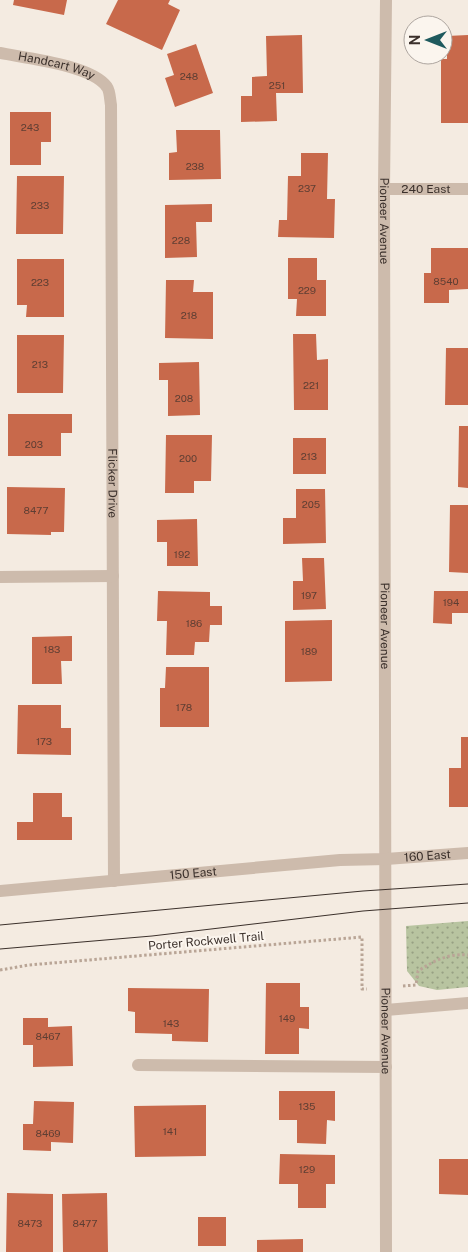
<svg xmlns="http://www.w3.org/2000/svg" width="468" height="1252" font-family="'Public Sans',sans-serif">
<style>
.grass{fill:url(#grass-dots)}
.building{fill:#c8694b}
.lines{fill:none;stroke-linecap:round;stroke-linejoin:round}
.path{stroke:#b9a596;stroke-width:3;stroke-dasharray:2.5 2.5;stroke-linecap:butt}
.service{stroke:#cdbbac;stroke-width:12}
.minor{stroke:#cdbbac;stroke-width:12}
.tram{stroke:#3b302b;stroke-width:1}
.labels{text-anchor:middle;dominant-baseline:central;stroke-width:4;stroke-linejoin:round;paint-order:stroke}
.number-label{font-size:10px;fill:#5e3e33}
.street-label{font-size:12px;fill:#3b302b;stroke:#fbf5ee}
</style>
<defs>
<pattern id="grass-dots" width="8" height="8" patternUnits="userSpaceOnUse" patternTransform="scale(1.25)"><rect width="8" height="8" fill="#b8c4a0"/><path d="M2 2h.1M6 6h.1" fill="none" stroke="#97a083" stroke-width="1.8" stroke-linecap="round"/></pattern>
</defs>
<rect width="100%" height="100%" fill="#f4ebe1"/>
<path class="grass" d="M468 921V987L437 990 419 986 407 971 406 926Z"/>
<path class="building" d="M14 0H67L64 15 13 5Z
M118 0H170L168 4 180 10 162 50 106 24Z
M302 35 303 93H276L277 121 241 122V96H252V77L267 76 266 36Z
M468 35V123H441V59H447V36Z
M196 44 213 93 175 107 165 78 174 75 167 54Z
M10 112H51V142H41V165H10Z
M176 130H220L221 179 169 180V153L177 152Z
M301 153H328L327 199H335L334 238 278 237 279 220H287L288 176H301Z
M17 176H64L63 234H16Z
M212 204V222H196L197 257 165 258V205Z
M431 248H468V289L449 290V303H424V273H431Z
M288 258H317V280H326V316H296L297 299H288Z
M17 259H64V317H26L27 305H17Z
M166 280H194L193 292H213V339L165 338Z
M293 334H316L317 360 328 359V410H294Z
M17 335H64L63 393H17Z
M446 348H468V405H445Z
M199 362 200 415 168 416V380H159V363Z
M8 414H72V433H61V456H8Z
M459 426H468V488L458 487Z
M166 435H212L211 481H194V493H165Z
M293 438H326V474H293Z
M7 487 65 488 64 532H51V535L7 534Z
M296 489H325L326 543 283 544V518H296Z
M450 505H468V573L449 572Z
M197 519 198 566H167V542H157V520Z
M302 558H324L326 609 293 610V581H303Z
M158 591 210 592V606H222V625H210L209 642H195L194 655H166L167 621H157Z
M434 591H468V613H452V624L433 623Z
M332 620V681L285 682V621Z
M72 636V661H61L62 684H32V637Z
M166 667H209V727H160V688H165Z
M18 705H61V728H71V755L17 754Z
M461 737H468V807H449V768H461Z
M33 793H62V817H72V840H17V822H33Z
M266 983H300V1007H309V1029L299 1028V1054H265Z
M128 988 209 989 208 1042 172 1041V1034L135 1033V1012L128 1011Z
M23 1018H48V1027L72 1026 73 1066 33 1067V1045H23Z
M279 1091H335V1121L327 1120 326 1144 297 1143V1120H279Z
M34 1101 74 1102 73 1143 51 1142V1151L23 1150V1124H33Z
M206 1105V1156L135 1157 134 1106Z
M280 1154 335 1155V1184H326V1208H298V1184H279Z
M439 1159H468V1195L439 1194Z
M7 1193 53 1194V1252H6Z
M107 1193 108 1252H63L62 1194Z
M198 1217H226V1246H198Z
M303 1239V1252H257V1240Z"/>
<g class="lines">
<path class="path" d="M0 970 29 965 362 937V989H367
M403 986 416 985 418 971C434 961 448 953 468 955"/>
<path class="service" d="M138 1065 386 1067"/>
<g class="minor">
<path id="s1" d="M386 0 384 189 386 1252"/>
<path id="s2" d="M0 53C25 58 92 65 107 87 110 91 110 100 111 105L114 881"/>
<path id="s3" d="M384 189H468"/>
<path d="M0 577 113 576"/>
<path id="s4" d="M0 891 340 860 386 859 468 853"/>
<path d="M386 1010 468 1003"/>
</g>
<path class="tram" d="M0 925 363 891 468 884
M0 949 152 936 363 911 468 903"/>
</g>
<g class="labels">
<g class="number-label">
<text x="189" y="76">248</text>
<text x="277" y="85">251</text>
<text x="30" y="127">243</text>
<text x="195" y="166">238</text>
<text x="307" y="188">237</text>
<text x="40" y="205">233</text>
<text x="181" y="240">228</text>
<text x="446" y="281">8540</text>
<text x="40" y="282">223</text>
<text x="307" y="290">229</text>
<text x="189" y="315">218</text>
<text x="40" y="364">213</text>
<text x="311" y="385">221</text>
<text x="184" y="398">208</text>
<text x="34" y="444">203</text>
<text x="309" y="456">213</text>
<text x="188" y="458">200</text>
<text x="311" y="504">205</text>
<text x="36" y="510">8477</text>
<text x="182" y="554">192</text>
<text x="309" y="595">197</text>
<text x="451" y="602">194</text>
<text x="194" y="623">186</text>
<text x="52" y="649">183</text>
<text x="309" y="651">189</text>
<text x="184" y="707">178</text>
<text x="44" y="741">173</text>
<text x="287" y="1018">149</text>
<text x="171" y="1023">143</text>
<text x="48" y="1036">8467</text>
<text x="307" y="1106">135</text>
<text x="170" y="1131">141</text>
<text x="48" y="1133">8469</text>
<text x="307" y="1169">129</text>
<text x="30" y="1223">8473</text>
<text x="85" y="1223">8477</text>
</g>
<g class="street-label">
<text stroke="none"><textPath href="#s2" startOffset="58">Handcart Way</textPath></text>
<text stroke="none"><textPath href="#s3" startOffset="42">240 East</textPath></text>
<text stroke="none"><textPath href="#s1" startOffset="221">Pioneer Avenue</textPath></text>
<text stroke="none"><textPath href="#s2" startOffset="511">Flicker Drive</textPath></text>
<text stroke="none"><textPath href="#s1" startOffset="626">Pioneer Avenue</textPath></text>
<text stroke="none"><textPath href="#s4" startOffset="429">160 East</textPath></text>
<text stroke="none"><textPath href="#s4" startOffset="194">150 East</textPath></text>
<text transform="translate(206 941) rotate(-5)">Porter Rockwell Trail</text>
<text stroke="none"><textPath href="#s1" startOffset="1031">Pioneer Avenue</textPath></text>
</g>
</g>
<g transform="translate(428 40) rotate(270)"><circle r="24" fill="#fbf5ee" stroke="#aea6a0"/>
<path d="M0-4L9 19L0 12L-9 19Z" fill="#1f5a5e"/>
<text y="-8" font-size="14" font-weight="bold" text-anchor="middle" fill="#3b302b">N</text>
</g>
</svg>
